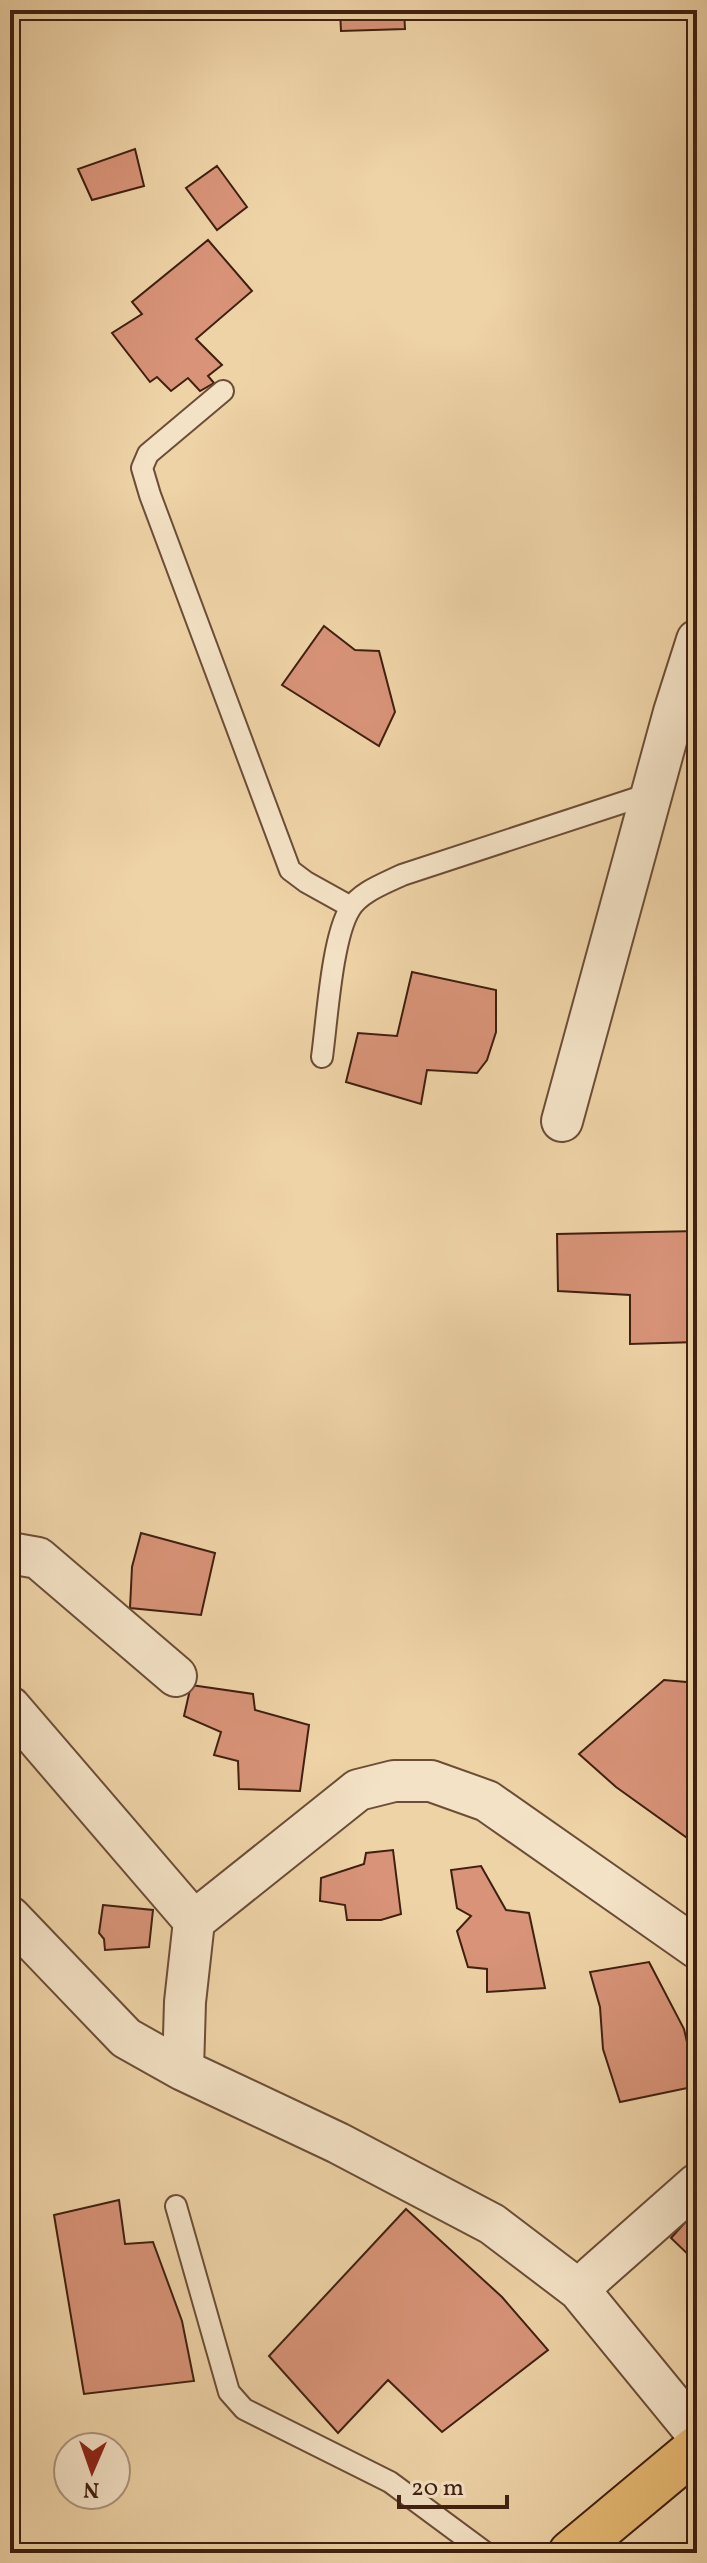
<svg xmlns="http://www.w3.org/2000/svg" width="707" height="2563" font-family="Vollkorn,serif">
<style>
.building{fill:#d89378;stroke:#402010;stroke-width:2}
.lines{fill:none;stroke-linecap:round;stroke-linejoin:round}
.lane-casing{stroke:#6c4d36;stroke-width:24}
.street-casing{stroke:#6c4d36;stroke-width:44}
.highway-casing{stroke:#402010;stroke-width:48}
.lane{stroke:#f4e2c6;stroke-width:20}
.street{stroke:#f4e2c6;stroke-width:40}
.highway{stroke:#e7ba74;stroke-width:44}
</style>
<rect width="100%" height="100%" fill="#eed3a7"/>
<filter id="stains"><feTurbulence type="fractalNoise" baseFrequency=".0025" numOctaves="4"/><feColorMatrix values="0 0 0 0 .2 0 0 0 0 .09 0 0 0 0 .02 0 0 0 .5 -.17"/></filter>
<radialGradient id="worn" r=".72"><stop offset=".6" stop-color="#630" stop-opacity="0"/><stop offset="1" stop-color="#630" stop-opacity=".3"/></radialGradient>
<path class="building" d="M340 10H404L405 29 341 31Z
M135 149 144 186 92 200 78 169Z
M217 166 247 207 217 230 186 188Z
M208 240 252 291 196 339 222 365 208 376 214 383 200 391 188 378 171 391 157 377 150 382 112 333 142 314 132 302Z
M324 626 355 650 379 651 395 712 379 746 282 685Z
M412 972 496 990V1032L487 1060 477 1073 427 1070 421 1104 346 1082 358 1033 397 1036Z
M697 1231V1342L630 1344V1295L558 1291 557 1234Z
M141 1533 215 1553 201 1615 130 1608 132 1567Z
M664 1680 697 1683V1845L616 1787 579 1754Z
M191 1685 253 1694 255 1710 309 1725 300 1791 239 1789 238 1761 214 1755 221 1732 184 1716Z
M393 1850 401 1914 381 1920H347L345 1905 320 1901 321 1878 364 1864 366 1853Z
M481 1866 506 1910 529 1913 545 1988 487 1992V1969L468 1967 457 1931 471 1916 457 1908 451 1870Z
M103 1905 153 1910 149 1947 105 1950 104 1939 99 1933Z
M649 1962 684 2029 697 2086 620 2102 603 2049 600 2007 590 1972Z
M119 2200 125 2244 153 2242 182 2321 194 2381 84 2394 54 2215Z
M406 2209 502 2297 548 2350 442 2432 388 2380 338 2433 269 2356Z
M697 2209V2263L671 2238Z"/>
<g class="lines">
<defs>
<path id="lane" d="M223 391 148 454 142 468 150 495 290 870 306 882 351 907
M322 1057C327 1021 332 937 350 909 360 892 386 883 402 875L652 793
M176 2206 229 2392 244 2409 390 2482 486 2553"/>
<path id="street" d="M562 1121 674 712 697 640
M10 1553 38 1558 176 1676
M10 1707 194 1921
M10 1917 126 2038 183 2070 338 2143 492 2224 579 2290 697 2434
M183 2070 185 2002 194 1921 358 1790 394 1781H431L487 1801 697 1948
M579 2290 594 2275 697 2184"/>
<path id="highway" d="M571 2553 697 2448"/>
</defs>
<use href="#lane" class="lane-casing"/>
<use href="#street" class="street-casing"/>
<use href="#highway" class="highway-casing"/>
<use href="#lane" class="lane"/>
<use href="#street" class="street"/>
<use href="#highway" class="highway"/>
</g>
<rect width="707" height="2563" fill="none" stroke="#eed3a7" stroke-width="40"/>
<rect x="12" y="12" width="683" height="2539" fill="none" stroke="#402010" stroke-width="4"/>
<rect x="20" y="20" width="667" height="2523" fill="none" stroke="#402010" stroke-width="2"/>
<g transform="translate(92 2471) rotate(182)"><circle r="38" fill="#f4e2c6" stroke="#ac947d" stroke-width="2"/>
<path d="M0-6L14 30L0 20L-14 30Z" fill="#8f2418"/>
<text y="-12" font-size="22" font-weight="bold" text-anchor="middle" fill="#402010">N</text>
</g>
<path d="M399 2495v12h108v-12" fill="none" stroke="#402010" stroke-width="4"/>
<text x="411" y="2495" font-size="24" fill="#402010" stroke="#f4e2c6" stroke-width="6" paint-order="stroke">20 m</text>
<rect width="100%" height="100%" filter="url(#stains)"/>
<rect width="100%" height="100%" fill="url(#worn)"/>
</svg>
